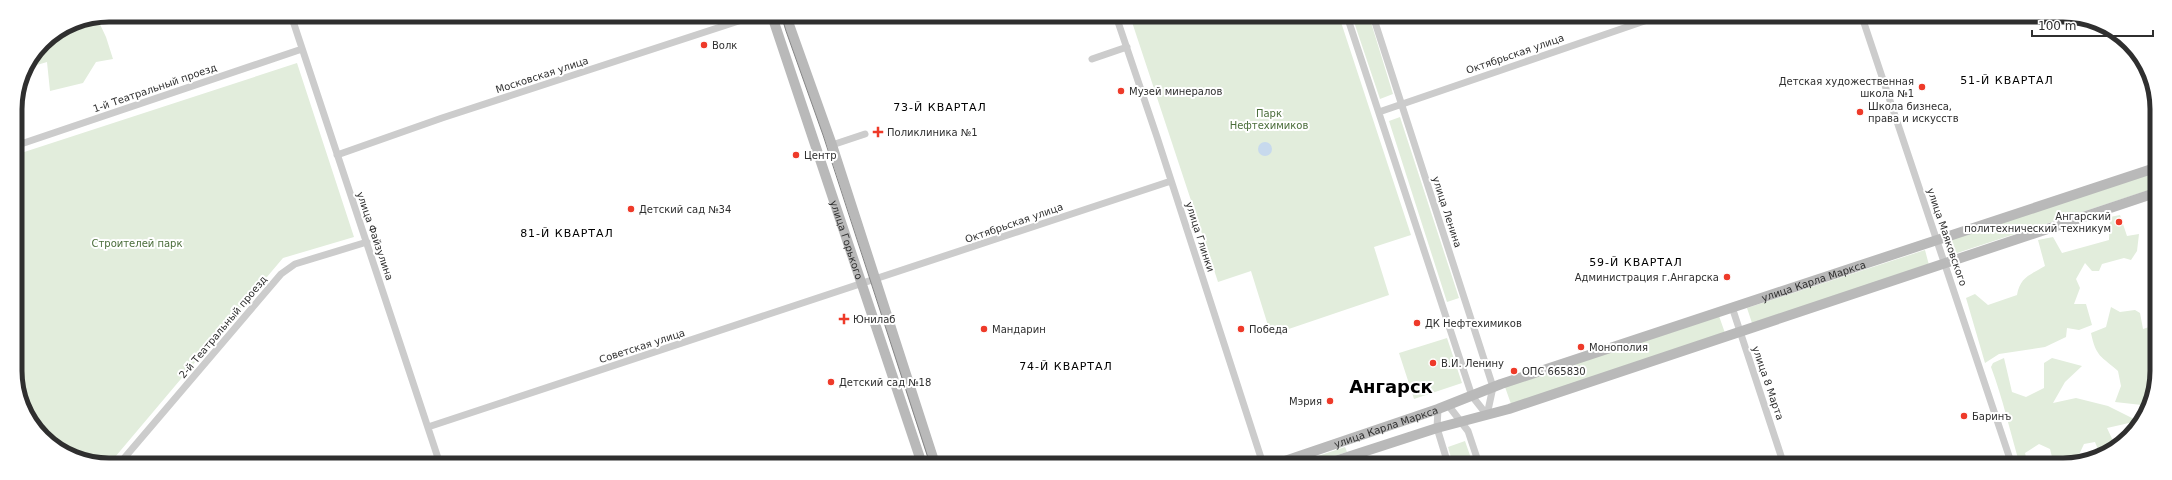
<svg xmlns="http://www.w3.org/2000/svg" width="2172" height="480" font-family="'DejaVu Sans',sans-serif">
<style>
.green{fill:#e2eddc}
.water{fill:#c7d9ed}
.lines{fill:none;stroke-linecap:round;stroke-linejoin:round}
.street{stroke:#ccc;stroke-width:7}
.secondary{stroke:#b9b9b9;stroke-width:10}
.tram{stroke:#848484;stroke-width:1}
.poi-dot{fill:#ee3a29;stroke:#fff;stroke-width:1.5}
.labels{text-anchor:middle;dominant-baseline:central;stroke-width:4;stroke-linejoin:round;paint-order:stroke}
.poi-label{font-size:10px;fill:#2f2f2f;stroke:#fff;text-anchor:start}
.street-label{font-size:10px;fill:#2f2f2f;stroke:#fff}
.park-label{font-size:10px;fill:#4a6d3a;stroke:#fff}
.neighbourhood-label{font-size:11px;letter-spacing:1px;fill:#000;stroke:#fff}
.town-label{font-size:18px;font-weight:bold;fill:#000;stroke:#fff}
.rim{fill:none;stroke:#2f2f2f;stroke-width:5}
</style>
<rect width="100%" height="100%" fill="#fff"/>
<path class="green" d="M1130 16H1339L1411 235 1374 247 1389 295 1271 335 1251 271 1218 282Z
M1352 16H1369L1393 94 1380 99Z
M97 18 106 37 113 59 96 62 83 83 50 91 47 62 30 67 19 88C19 64 50 31 73 23 80 20 90 19 97 18Z
M297 63 354 237 283 258 110 463H91L43 438 17 389 15 155Z
M1400 117 1459 298 1447 302 1389 121Z
M2155 170V188L1948 256 1945 241Z
M2120 215 2127 236 2139 234 2137 251 2131 260 2124 258 2102 264 2099 271H2092L2085 263 2076 279 2080 288 2074 304H2086L2092 325 2079 330 2067 328 2066 337 2045 347 1999 354 1985 363 1966 298 1975 294 1988 305 2017 295C2020 277 2030 275 2045 266L2038 240 2053 237 2062 253 2109 240 2110 217Z
M1925 250 1929 265 1752 323 1747 308Z
M2111 307 2120 312 2135 310 2140 313 2143 329 2152 326 2155 308V389L2146 414 2142 405 2115 402 2121 386 2118 371C2101 356 2096 357 2091 333L2106 327Z
M1719 316 1725 333 1511 404 1505 387Z
M1447 338 1462 383 1414 399 1399 353Z
M2004 358 2012 392 2026 397 2044 388V363L2052 358 2082 366 2065 382 2053 403 2076 398 2108 406 2138 421 2107 428 2115 445 2099 452 2095 442 2084 444 2076 461 2065 465H2054L2050 449 2039 444 2025 453 2028 465H2020C2010 432 2003 399 1991 367L1993 363Z
M1465 441 1473 464H1453L1448 447Z
M1345 447 1347 452 1309 464H1294Z"/>
<path class="water" d="M1258 149a7 7 0 1 1 14 0a7 7 0 1 1-14 0Z"/>
<g class="lines">
<path class="street" d="M291 15 440 464
M1116 16 1157 137 1263 464
M1347 16 1472 396 1487 415
M1373 16 1493 387 1487 415
M1862 17 2012 465
M1092 59 1127 47
M1379 112 1659 16
M832 145 865 134
M15 146 302 49
M337 155 442 118 754 16
M1732 307 1784 465
M1448 405 1468 431 1479 464
M1438 409 1437 428 1448 464
M428 427 1171 181
M120 463 281 274 295 264 367 242"/>
<g class="secondary">
<path id="s1" d="M772 16 922 464"/>
<path d="M786 16 832 145 935 464"/>
<path id="s2" d="M1276 464 1438 409 1501 384 2155 168"/>
<path d="M1326 464 1437 428 1509 409 2155 193"/>
</g>
<path class="tram" d="M786 16 783 21 786 31 823 135 930 464"/>
</g>
<g class="poi-dot">
<circle cx="704" cy="45" r="4"/>
<circle cx="1922" cy="87" r="4"/>
<circle cx="1121" cy="91" r="4"/>
<circle cx="1860" cy="112" r="4"/>
<path d="M876 126h4v4h4v4h-4v4h-4v-4h-4v-4h4z"/>
<circle cx="796" cy="155" r="4"/>
<circle cx="631" cy="209" r="4"/>
<circle cx="2119" cy="222" r="4"/>
<circle cx="1727" cy="277" r="4"/>
<path d="M842 313h4v4h4v4h-4v4h-4v-4h-4v-4h4z"/>
<circle cx="1417" cy="323" r="4"/>
<circle cx="984" cy="329" r="4"/>
<circle cx="1241" cy="329" r="4"/>
<circle cx="1581" cy="347" r="4"/>
<circle cx="1433" cy="363" r="4"/>
<circle cx="1514" cy="371" r="4"/>
<circle cx="831" cy="382" r="4"/>
<circle cx="1330" cy="401" r="4"/>
<circle cx="1964" cy="416" r="4"/>
</g>
<g class="labels">
<g class="poi-label">
<text x="712" y="45">Волк</text>
<text x="1914" y="81" text-anchor="end">Детская художественная<tspan x="1914" dy="12">школа №1</tspan></text>
<text x="1129" y="91">Музей минералов</text>
<text x="1868" y="106">Школа бизнеса,<tspan x="1868" dy="12">права и искусств</tspan></text>
<text x="887" y="132">Поликлиника №1</text>
<text x="804" y="155">Центр</text>
<text x="639" y="209">Детский сад №34</text>
<text x="2111" y="216" text-anchor="end">Ангарский<tspan x="2111" dy="12">политехнический техникум</tspan></text>
<text x="1719" y="277" text-anchor="end">Администрация г.Ангарска</text>
<text x="853" y="319">Юнилаб</text>
<text x="1425" y="323">ДК Нефтехимиков</text>
<text x="992" y="329">Мандарин</text>
<text x="1249" y="329">Победа</text>
<text x="1589" y="347">Монополия</text>
<text x="1441" y="363">В.И. Ленину</text>
<text x="1522" y="371">ОПС 665830</text>
<text x="839" y="382">Детский сад №18</text>
<text x="1322" y="401" text-anchor="end">Мэрия</text>
<text x="1972" y="416">Баринъ</text>
</g>
<g class="street-label">
<text transform="translate(1515 54) rotate(-19)">Октябрьская улица</text>
<text transform="translate(542 75) rotate(-18)">Московская улица</text>
<text transform="translate(155 88) rotate(-19)">1-й Театральный проезд</text>
<text transform="translate(1447 212) rotate(72)">улица Ленина</text>
<text transform="translate(1014 223) rotate(-19)">Октябрьская улица</text>
<text transform="translate(375 236) rotate(71)">улица Файзулина</text>
<text transform="translate(1200 237) rotate(72)">улица Глинки</text>
<text transform="translate(1947 237) rotate(71)">улица Маяковского</text>
<text stroke="none"><textPath href="#s1" startOffset="236">улица Горького</textPath></text>
<text stroke="none"><textPath href="#s2" startOffset="568">улица Карла Маркса</textPath></text>
<text transform="translate(223 327) rotate(-50)">2-й Театральный проезд</text>
<text transform="translate(642 346) rotate(-18)">Советская улица</text>
<text transform="translate(1768 383) rotate(71)">улица 8 Марта</text>
<text stroke="none"><textPath href="#s2" startOffset="116">улица Карла Маркса</textPath></text>
</g>
<g class="park-label">
<text x="1269" y="113">Парк<tspan x="1269" dy="12">Нефтехимиков</tspan></text>
<text x="137" y="243">Строителей парк</text>
</g>
<g class="neighbourhood-label">
<text x="2007" y="80">51-Й КВАРТАЛ</text>
<text x="940" y="107">73-Й КВАРТАЛ</text>
<text x="567" y="233">81-Й КВАРТАЛ</text>
<text x="1636" y="262">59-Й КВАРТАЛ</text>
<text x="1066" y="366">74-Й КВАРТАЛ</text>
</g>
<g class="town-label">
<text x="1391" y="386">Ангарск</text>
</g>
</g>
<path d="M0 0H2172V480H0ZM109 22H2063A87 87 0 0 1 2150 109V371A87 87 0 0 1 2063 458H109A87 87 0 0 1 22 371V109A87 87 0 0 1 109 22Z" fill="#fff" fill-rule="evenodd"/>
<path class="rim" d="M109 22H2063A87 87 0 0 1 2150 109V371A87 87 0 0 1 2063 458H109A87 87 0 0 1 22 371V109A87 87 0 0 1 109 22Z"/>
<path d="M2032 30v6h121v-6" fill="none" stroke="#2f2f2f" stroke-width="2"/>
<text x="2038" y="30" font-size="12" fill="#2f2f2f" stroke="#ffffff" stroke-width="3" paint-order="stroke">100 m</text>
</svg>
